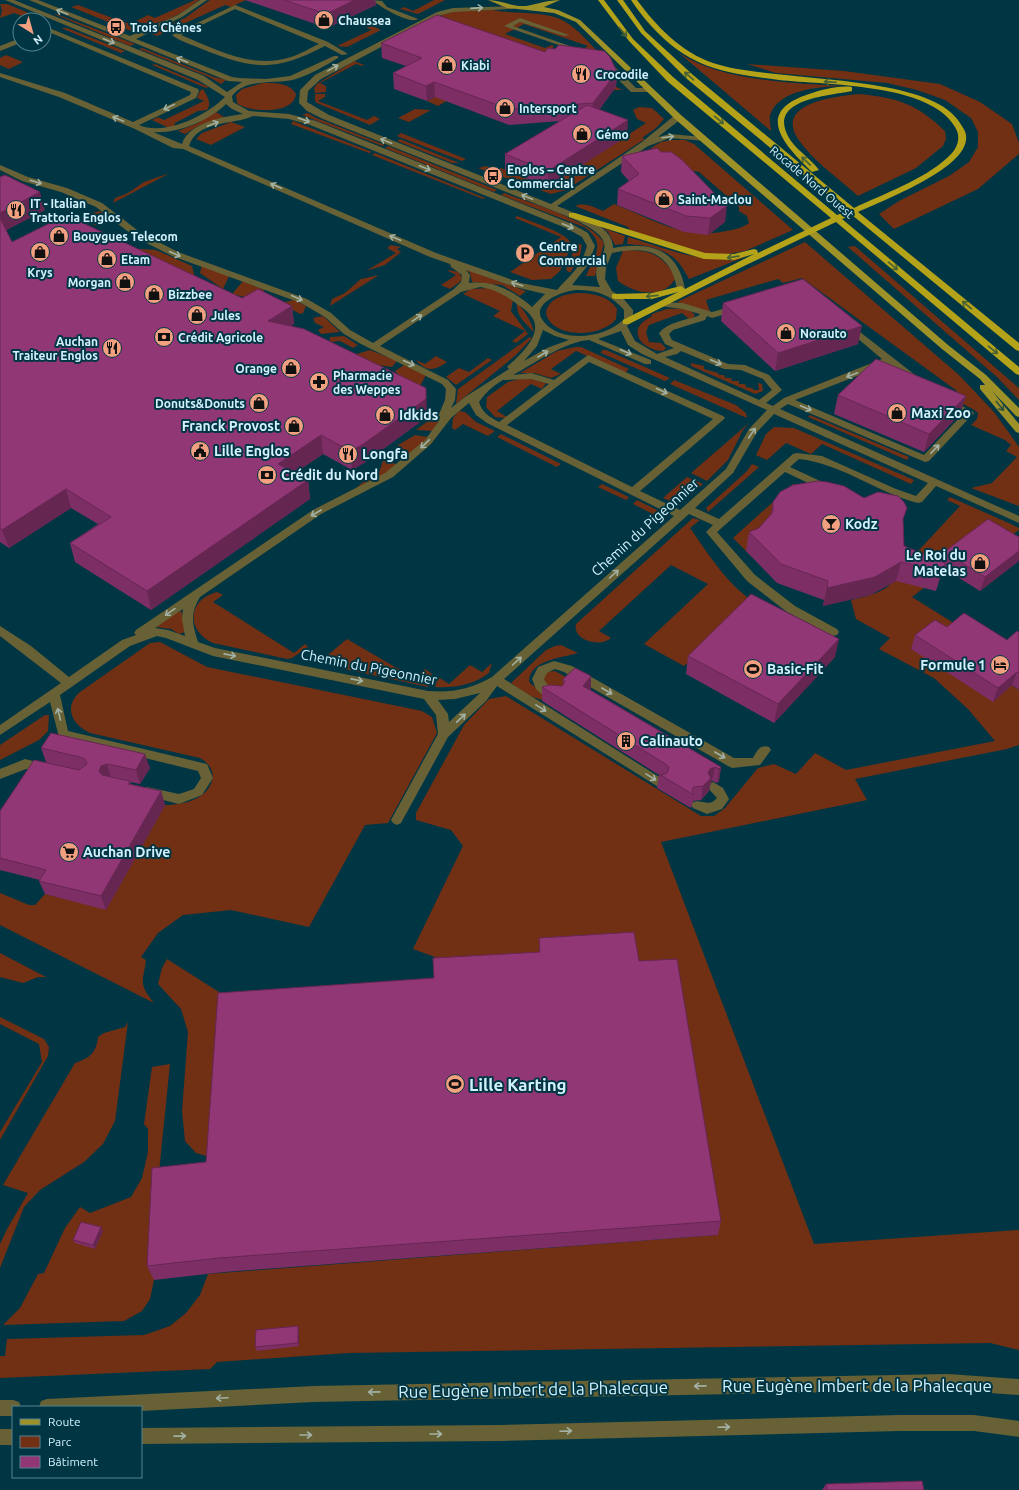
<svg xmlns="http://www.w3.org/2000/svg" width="1019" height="1490" font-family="Ubuntu,sans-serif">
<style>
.green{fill:#712f13}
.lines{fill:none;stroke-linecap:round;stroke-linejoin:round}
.minor{fill:#676135;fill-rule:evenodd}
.major{fill:#9e9128;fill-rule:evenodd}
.highway{fill:#b4a319;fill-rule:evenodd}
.wall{fill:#7d2f65}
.shaded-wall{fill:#662652}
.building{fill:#913775;stroke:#662652}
.oneway{stroke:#a2b1a3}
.oneway2{stroke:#486233}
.oneway3{stroke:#2f513c}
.labels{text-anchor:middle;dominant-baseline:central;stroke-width:4;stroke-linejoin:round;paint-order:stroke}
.far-poi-label{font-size:12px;font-weight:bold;fill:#d3f2fd;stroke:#003644;text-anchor:start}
.far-street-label{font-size:12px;fill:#d3f2fd;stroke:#003644}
.poi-label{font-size:14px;font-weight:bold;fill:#d3f2fd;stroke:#003644;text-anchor:start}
.street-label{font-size:14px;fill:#d3f2fd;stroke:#003644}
.near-poi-label{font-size:17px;font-weight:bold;fill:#d3f2fd;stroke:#003644;text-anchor:start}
.near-street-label{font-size:17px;fill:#d3f2fd;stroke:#003644}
</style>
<rect width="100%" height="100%" fill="#003644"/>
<path class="green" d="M195 0H199C183 13 157 30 136 21L148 15 155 18Z
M210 0H246L231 7 225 5 157 36 150 33 185 18Z
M434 0H445L418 14 400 9 404 7 413 11Z
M0 4H7L41 18 32 20 14 13 0 18 2 10Z
M78 5 123 22 150 27 136 33 71 7Z
M493 10C516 15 543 10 564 21 578 29 590 44 601 55L583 49 588 46 524 24 505 34 545 48 552 45 554 46 550 51 622 90H597L491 75 438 106 427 101 524 48 441 16V14L453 11Z
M54 14H56L135 44 130 46Z
M372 26 381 30 347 47 337 46 371 30 366 27Z
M61 28H67L125 51 121 53Z
M142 48 214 77 226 80 221 84 209 77 139 49Z
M679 53C721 81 792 83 842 86 819 87 779 89 770 115 769 120 771 127 771 131Z
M6 55 23 62 9 69 0 65V58Z
M354 61 364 65 363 66 356 64 320 83 326 86V92L315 93 314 88 317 84Z
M155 64 209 87 206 88 152 65Z
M747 64 844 71 940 84 980 102 1012 124 1019 143V154L978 189 894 229 879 214 899 201 949 176 969 162 978 147V132L971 118 945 100 917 90 887 83 776 73Z
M263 83C274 83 289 82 296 94 294 115 249 113 237 103L236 95 242 89Z
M203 89C207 96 212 103 207 110L198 111 175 123 174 127 169 128 152 120 158 117 164 120 204 101 197 98 200 91Z
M315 94H325V97L318 101 367 120 374 116 380 119 370 125 317 103 315 101Z
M860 94C898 98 917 104 945 131L946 139 943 146 916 168 858 196C838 178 813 161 798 139 774 102 839 96 860 94Z
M639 107 652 108 664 119 656 128 642 138 645 139 566 190 551 194 478 168 486 166 498 170 501 168 548 187 646 123 637 119 633 110Z
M415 109 431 110 409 122 398 118Z
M216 112 224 117 198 126 185 134 178 131 196 124Z
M308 113 314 117 385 145 382 146 302 115Z
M293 121 372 152 369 153 291 124Z
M231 122 245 127 211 145 196 139 202 133Z
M401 133 466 159 462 161 397 136Z
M400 139 459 163H452L397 141Z
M671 140H685L694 144 793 230 745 251 729 254H706L630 231 628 227 575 206C585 202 593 207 603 211L614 204C652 219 684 240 726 231 734 230 742 228 749 223L747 216 739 211V207L735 203 699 172 689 170 652 151 651 148 661 142Z
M388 146 497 190 494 192 385 148Z
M375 153 485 198 483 199 372 155Z
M170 173 113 203 115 198 128 193 144 182Z
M504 193C529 203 591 220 604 243L595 276H586C595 255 607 243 584 227L501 195Z
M100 211 114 221 94 225 92 223 98 219 88 214Z
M517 216C529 221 569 233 572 245L560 271 551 279 532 280 510 272 561 237 515 218Z
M603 228 625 236 623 244 615 245 608 232Z
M628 237C668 249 703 265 745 257L689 279C686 274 683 268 679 263 666 248 646 245 627 244Z
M805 242 959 375 994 412 1019 447V506L971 488 992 483 1017 457 1006 451 1011 445 1005 440 971 425 977 419 978 413C971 406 958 404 953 396L957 391 802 278 783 283 778 279 706 300 710 312 677 302Z
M580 244 582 245 580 255 571 272H568L566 269 576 245Z
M391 245 401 247 397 249 401 252 385 265 366 271 396 253 387 248Z
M855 246 1019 388V400L997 377 848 247Z
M125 248 156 250 192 266 195 278Z
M626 250C652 251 661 254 676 277 665 300 635 294 618 281L616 268 623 251Z
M202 265 229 276 223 289 200 273Z
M465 269 526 291 520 296 502 285 472 282 470 273Z
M449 270 458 272 462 277 460 282 450 289 441 285 456 275 448 271Z
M379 275 330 306 332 299 345 293 361 279Z
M243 281 264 290 265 300 262 301 232 294Z
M489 288 498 291 513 300 511 311 528 334 516 343 512 341 525 331 493 316 500 311 463 294 471 289Z
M578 293C592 293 609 296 617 309L616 319C602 338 551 339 546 313 548 298 565 294 578 293Z
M294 300 306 306 303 313 300 314 280 303Z
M517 303C524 310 532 322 534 332 525 323 516 316 517 303Z
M667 309C676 309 689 307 695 315L693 318 689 319 682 313 649 325 646 332 649 342 661 343 666 348 663 351C641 350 625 329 651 317L652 314Z
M323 316 340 332 321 334 318 330 324 327 315 323 313 318Z
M344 336 358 345 353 348 340 341 330 342V337Z
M530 337 532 338 516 355 456 404 458 389Z
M575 347H581L629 369 625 373 576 351 551 369 561 374 551 378 534 373H520L557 351Z
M370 350 397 361 392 367 364 363 350 356Z
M602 350H606L670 378 665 381 601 353Z
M436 356 447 362C436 370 426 373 416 360L425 364Z
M488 358 492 360 456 385 446 377 459 368 469 372Z
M691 363 704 366V369L718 373 719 375H724L725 378H731L732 381H739V384H745L746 387 752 388 754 390H759L758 383 762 384 763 391 755 394 691 366Z
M404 365 426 375 420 386 406 382 395 371Z
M519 379H532L546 383 542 389 531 384 497 411 507 417 506 418 495 417 486 407 487 397 508 382Z
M674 380 736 405 746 413 747 418 670 384Z
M459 411 465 412 476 422 495 431 488 436 463 424 455 430 452 428 453 418Z
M436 415 441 417 433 431 416 430Z
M810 415 909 457 907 460 808 417Z
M749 423 743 430 728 460 707 481 691 473Z
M774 427 794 428 914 480 911 484 822 444 811 454 786 443 767 460 756 455 766 434Z
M501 434 561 464 557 467 497 437Z
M415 435 428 437 406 460 400 456 403 453 398 445Z
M384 457 398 466 352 492 362 483 378 476Z
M752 464 759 467 708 512 706 508 747 471Z
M687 477 703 484 679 505 663 498Z
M602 484 629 497 626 500 598 487Z
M793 484 840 505 752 557 733 538Z
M950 497 1011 524 1019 528V530L1005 540 947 570 912 597 960 627 912 649 940 667 959 652 1019 690V745L1007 749 855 779 867 800 661 842 814 1244 1019 1230V1350L990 1343 349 1353 217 1362 210 1369 0 1378V1356H5L7 1339 144 1335 170 1326 186 1313 200 1295 208 1274 717 1235 444 964 435 957 413 949 463 846 451 830 416 820V813L464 725 489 699 506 696 701 816H714L725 808 758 768 774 764 796 774 815 753 846 770 995 741 968 709 934 678 879 649 890 638 856 619 851 600C863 597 890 592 894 578 897 572 898 564 899 557L920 549 960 506 947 500Z
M637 500 667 515 663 519 633 504Z
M693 518 700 520 690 528C709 555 728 586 756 603L684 666 644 644 708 584 671 565 599 631 611 638C600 648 572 640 576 624Z
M217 592 223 595 213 602 294 653 305 644 308 647 292 658 287 659 213 643C185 630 188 599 217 592Z
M173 611 182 612 185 632 179 634 171 629 156 627Z
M347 639 414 678 425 669 432 674 428 687 326 665 323 659Z
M160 642 207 667 422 711 432 717 437 733 388 823 365 825 309 927 231 910 183 915 158 933 141 957 146 960C143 983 138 983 154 1003L0 925V893L29 905H35L45 894 106 909 165 805C176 805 189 803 199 797 216 786 218 768 200 758L90 733C72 725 63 707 80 692L150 643Z
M561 645 578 653C561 658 529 660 529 682L549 699C537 703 521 690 511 683L546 650 555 646Z
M492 663 489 673C473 685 455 688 435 687L438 677 449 684 470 665 482 672Z
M555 671 575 682 561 695 546 685 543 676 548 672Z
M45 715H49L48 731 39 740 0 760V745Z
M0 953 46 977H38L23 983 0 977Z
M167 959 222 994 213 1158 196 1153 185 1141 182 1111 188 1032 181 1009 158 984 162 968Z
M0 1017 44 1039 49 1047 48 1056 0 1140V1132L42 1062 39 1044 0 1024Z
M128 1022 115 1121 103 1144 84 1162 40 1190 24 1207 0 1268V1244L7 1229 28 1193 3 1185 75 1063C89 1059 97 1052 98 1037L104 1033 125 1027Z
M170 1064 158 1182 154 1280 150 1299 142 1311 124 1321 3 1325 20 1308 38 1274 44 1273 65 1228 80 1207 90 1213 131 1197 142 1178 148 1152V1129L144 1124 152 1067Z"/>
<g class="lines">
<path class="minor" d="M5 0H14L204 76 227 92 242 82 228 81 29 0H38L130 36 178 15 200 0H207L182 17 136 39 232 77 239 78 266 79 290 76 334 56H338V58C325 66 311 74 296 79 275 85 247 77 232 96L233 102 249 111 289 114 316 121 572 224 588 233 595 246 588 265 572 285 600 287C582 254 638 248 569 217L323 119 307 111 299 103 300 90 315 75 437 12 453 8 514 6V8L512 9 453 12 441 15 321 79 308 91 307 102 329 115 551 204 642 142 675 115H681V119L658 137 670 134 703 137H706V141L670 138 648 146 557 206C574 213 614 225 613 248 650 241 678 249 685 289L681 292 677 289C670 251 646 246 612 253L606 268 605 279 612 291 622 297 633 310V320L627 326 635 341 657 354 674 348 665 344 659 333C668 322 686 320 698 316L700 314 682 309 660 306V302L683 303 712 312 737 305 740 306V310L712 318 707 316 705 320 673 330 669 334 672 340 728 364 745 365 769 375 782 390 766 403 773 406 784 398 882 359 844 327 848 324 851 325 919 378V382H913L888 364 795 400 924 455 963 414 944 404V400H950L972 411 974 413 972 415 929 461 925 462 788 404 780 409 1019 516V523L936 486 922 502 918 503C878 493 840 463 799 459L790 467 831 486 832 488 831 490H823L785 472 717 532 755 575 795 606 837 629 839 632 837 635 833 636 787 612 747 581 706 532 713 525 689 514 504 679 664 780 666 783 664 786 660 788 497 686 486 701 448 737 401 823 397 825 393 823 391 820 438 734 436 715 424 699 213 656 166 638 157 636 130 646 60 695 68 731 207 764 213 778 202 795 179 804 143 795 141 792 143 789 147 787 179 794 194 789 201 778 198 771 59 737 50 702 0 735V725L61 683 0 636V626L31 646 69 677 122 640 136 635 134 633 136 630 313 510 385 473 425 440 439 421 437 419 445 400 446 389 442 384 361 344 344 334 325 317 301 303 172 256 135 237 96 207 61 192 22 181 0 170V165L28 177 67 188 102 203 141 233 178 252 307 299 331 313 350 330 373 343 454 289 461 282 462 275 451 267 450 264 430 257 183 149 173 148 135 129 59 97 0 77V73L65 93 133 122 190 95 191 92 44 30V26L198 89 199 91 196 98 139 125C165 136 206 116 225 97L198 80ZM226 104 232 109 243 114C223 117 189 122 182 144L153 132C177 134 209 121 226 104ZM253 116 289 119 310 125 566 228 582 237 587 246C581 268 571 274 557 290L521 283 436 253 189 146C197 120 235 125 253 116ZM466 270 515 287 545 294 532 307C513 291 494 280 469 283L470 275ZM480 287C494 289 505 295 517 304 521 307 528 311 531 316 545 333 520 355 509 365L507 367 509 369 465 397 451 408 455 400 456 389 448 380 380 346 461 292ZM576 290C597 290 611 295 624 310V319C606 338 562 344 544 322 528 304 563 291 576 290ZM543 330 555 336 569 340 547 348 524 361 537 346ZM621 331 628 345 642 354 767 410 749 429 726 469 680 510 640 491 723 420 725 418 723 416 588 355 554 380 531 373 513 375C533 364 567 341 589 340L645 364H651V360L598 339ZM681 351 724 369 741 370 763 379 772 390 759 400 665 357 677 354ZM589 362 713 419 632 487 507 425ZM531 379 549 384 499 422C490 417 482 413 479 402 486 392 493 386 503 380ZM469 403 476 415 487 423 674 516 492 677C471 689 452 693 428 691L215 648 198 642C192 623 190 614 200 597L321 514 393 477 431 444 451 418ZM774 414 928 483 916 496 896 489 822 456 797 453 793 454 719 519 695 508 733 473 757 432ZM183 609 182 619 185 636 168 630 155 628ZM480 693 478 695 449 722 448 714 438 700 455 699Z
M372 0 382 1 387 7 418 19C410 25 379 6 372 0Z
M235 5 328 42 348 54 342 55 325 46C275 72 254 70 202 49 193 45 179 41 172 35ZM235 9 319 44C310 48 301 54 291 57 253 70 215 49 181 35Z
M21 16 28 20 19 19V17Z
M520 18 569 35 564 36 520 22 513 26 581 50 576 51 504 26Z
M20 38V43L0 51V46Z
M602 60H608L636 88H649L653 90 649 92H631L602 64Z
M554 661 572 666 734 758H753C757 751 760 744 769 747L771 750 760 765 732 768 728 766 564 672 555 669 547 673 544 679C548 689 557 687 562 695L560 698C554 700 543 696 538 691 535 689 534 683 532 679L538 667Z
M25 759 49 765 51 768 49 771 45 773 26 769 0 779V769Z
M713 782 723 788 729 799 722 809 707 814 693 808 691 805 693 802C702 799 709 808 717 798L707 787 709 784Z
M948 1374 1019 1379V1395L948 1390 314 1402 141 1411V1407H39L41 1401 47 1399 314 1386Z
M0 1400H13L19 1402 21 1407H13V1416H0Z
M899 1415H974L1019 1421V1437L974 1431H899L501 1441 141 1444V1428L501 1425Z
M0 1429H13V1445H0Z"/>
<path class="major" d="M488 0C501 0 512 7 526 6 537 4 549 0 560 0L544 7 558 10 580 20 681 115 948 345 986 375 1019 408V417L1016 416 992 391 1019 424V433L1016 432 980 389V385H985L980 379 942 349 675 119 576 22 554 13 507 8Z"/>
<path class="highway" d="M598 0H604L633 39 673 77 837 215 847 211 687 79 641 33 617 0H623L645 31 693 75 854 208C883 194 923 180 947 158 957 150 962 138 955 127 930 83 825 85 779 80 755 77 731 74 708 66 675 54 650 28 631 0H637C657 27 681 52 713 63 771 83 930 72 960 123 964 129 967 133 966 140 963 170 884 200 858 212L1019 343V351L1016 350 852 215 842 219 1019 367V375L1016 374 836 222 744 266 629 324H623V320L678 292 652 299H615L612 298V294L652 293 681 286 685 289 754 254 734 260 704 259 569 217V213H575L705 253 734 254 754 249 757 250 758 253 831 218 667 81 629 41Z
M852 87V91C828 96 763 99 791 141 799 152 811 159 819 170L812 172C784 145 753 112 809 94 821 90 839 85 852 87Z"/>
</g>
<path class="wall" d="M245 0H375L376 5 327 28Z
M381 43 545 52 617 72 616 87 599 110 627 136 548 187 505 170V154L560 121 509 125 435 97 427 101 394 89 393 73 406 66 382 58Z
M622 156 725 222 708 235 684 232 617 205 618 189 629 181 621 172Z
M0 177 45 210 6 230 12 242 242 298 292 306 294 324 291 326 427 417 364 463 352 470 323 454 295 473 308 480 310 499 151 610 75 562 70 543 98 524 71 508 9 548 0 542Z
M723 303 858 344 775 371 721 321Z
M838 395 966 396 960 414 924 452 834 414Z
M773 502 903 523 904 546 941 561 944 552 1019 537V561L980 591 943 568 936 591 896 581 870 595 823 606 824 600 777 583 746 551 749 532 759 528 771 514Z
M947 627 1007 640 1019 632V690L1012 685 993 702 911 649 915 635Z
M688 656 835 657 774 723 686 674Z
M563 679 591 690 721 767 719 781 717 783 712 781 711 782 709 791 701 800 693 801 691 808 657 788 659 775 542 701V687L562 686 563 685Z
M41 748 150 768 140 784 130 782 131 784 161 791 165 805 106 910 45 894 39 881 40 880 0 870V811L46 762Z
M539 938 639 961 721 1221 718 1235 224 1272 154 1280 147 1266 206 1162 434 978 539 952Z
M103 1231 95 1249 75 1243 73 1240Z
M299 1329V1346L257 1351 255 1347Z
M826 1484 827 1490H822Z"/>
<path class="shaded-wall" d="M355 0H375L376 5 327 28 326 14Z
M617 72 616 87 592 119 593 103Z
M434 82 435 97 427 101 426 86Z
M628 120 627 136 548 187V171Z
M40 192 45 210 3 232 0 222V213Z
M727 206 725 222 708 235 710 218Z
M292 306 294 324 270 339 268 321Z
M862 326 858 344 775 371 778 353Z
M426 388 427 417 364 463 352 470 350 451Z
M966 396 960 414 924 452 929 434Z
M321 435 323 454 281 482 278 464Z
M308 480 310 499 151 610 147 591Z
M66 489 71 508 9 548 2 530Z
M1019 551V561L980 591 985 577Z
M901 562 896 581 870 595 823 606 827 588Z
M839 639 835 657 774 723 778 704Z
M1017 672 1012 685 993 702 998 688Z
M591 676V690L583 686Z
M145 754 150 768 140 784 136 770Z
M107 764 111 778 106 780 99 771 101 766Z
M715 767 712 781 711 782 709 791 701 800 703 786 708 773 710 769Z
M721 767 719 781 717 783 719 769Z
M161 791 165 805 106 910 101 896Z
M101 1227 103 1231 95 1249 93 1245Z
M298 1326 299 1329V1346L298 1343Z"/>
<path class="building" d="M284 0H355L326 14Z
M437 15 545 52 548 48 555 49 559 45 604 51 610 57 617 72 593 103 509 109 434 82 426 86 393 73 422 58 381 43Z
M587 105 628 120 548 171 505 154Z
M657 148 661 152H671L681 159 727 206 710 218 686 216 618 189 639 174 622 156Z
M5 175 40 192 0 213V177Z
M66 215 242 298 258 289 292 306 268 321 304 329 426 388V399L362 445 350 451 321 435 278 464 308 480 147 591 70 543 111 517 66 489 2 530 0 528V218L12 242Z
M803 279 862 326 778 353 723 303Z
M876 359 966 396 929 434 838 395Z
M818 481 827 482 844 486 864 498 878 492 898 496 904 502 907 508 903 519 904 546 945 563 942 572 901 562 875 577 827 588 828 581 781 564 749 532 759 528 773 512V502L780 492 793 485Z
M988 519 1019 537V551L985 577 944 552Z
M751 594 839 639 778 704 688 656Z
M964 613 1007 640 1017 631 1019 632V673L1017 672 998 688 915 635 935 620 947 627Z
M575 668 591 676 583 686 721 767 719 769 715 767 710 769 708 773 711 778 703 786 694 787 692 790 694 795 659 774 662 775 667 773 669 768 667 765 542 687 549 685 562 686 565 682 563 679Z
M51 733 145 754 136 770 107 764 101 766 99 771 102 775 130 781 128 784 161 791 101 896 39 881 46 870 0 858V811L34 760 79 770 87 764 85 759 80 757 41 748Z
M634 932 639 961 677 959 721 1221 219 1258 147 1266 152 1168 206 1162 218 993 434 978 433 958 540 952 539 938Z
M81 1222 101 1227 93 1245 73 1240Z
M298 1326V1343L255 1347 256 1330Z
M922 1481 924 1490H827L826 1484Z"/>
<defs><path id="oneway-shaft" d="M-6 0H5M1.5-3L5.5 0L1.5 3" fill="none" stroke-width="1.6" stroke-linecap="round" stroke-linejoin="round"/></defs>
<g class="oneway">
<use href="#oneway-shaft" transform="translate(477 8) rotate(-4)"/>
<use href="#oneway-shaft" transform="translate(62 12) rotate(-158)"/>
<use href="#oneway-shaft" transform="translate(109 41) rotate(22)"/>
<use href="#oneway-shaft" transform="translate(182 60) rotate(-158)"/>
<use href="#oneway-shaft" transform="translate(333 68) rotate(-29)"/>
<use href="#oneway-shaft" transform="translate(169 107) rotate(154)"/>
<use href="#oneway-shaft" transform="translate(118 119) rotate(-157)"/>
<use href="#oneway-shaft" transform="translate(304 120) rotate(19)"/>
<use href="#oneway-shaft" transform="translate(213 124) rotate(-22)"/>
<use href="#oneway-shaft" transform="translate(668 137) rotate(-7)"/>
<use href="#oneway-shaft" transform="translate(386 141) rotate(-158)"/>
<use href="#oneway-shaft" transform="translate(425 168) rotate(22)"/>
<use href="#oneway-shaft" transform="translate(36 182) rotate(17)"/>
<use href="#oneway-shaft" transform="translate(276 186) rotate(-157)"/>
<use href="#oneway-shaft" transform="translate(527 197) rotate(-158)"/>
<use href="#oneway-shaft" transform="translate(568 226) rotate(23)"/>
<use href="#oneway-shaft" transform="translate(395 238) rotate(-157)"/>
<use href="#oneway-shaft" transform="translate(175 254) rotate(24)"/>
<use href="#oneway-shaft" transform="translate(517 284) rotate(-162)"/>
<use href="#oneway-shaft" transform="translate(297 298) rotate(24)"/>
<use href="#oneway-shaft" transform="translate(417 318) rotate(-34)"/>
<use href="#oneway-shaft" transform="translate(626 352) rotate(23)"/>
<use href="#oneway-shaft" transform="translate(543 354) rotate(-30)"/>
<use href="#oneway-shaft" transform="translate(716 362) rotate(23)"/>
<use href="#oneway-shaft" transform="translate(409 363) rotate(24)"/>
<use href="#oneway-shaft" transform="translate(852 375) rotate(159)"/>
<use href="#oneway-shaft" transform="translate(662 391) rotate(24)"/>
<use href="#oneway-shaft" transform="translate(806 408) rotate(23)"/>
<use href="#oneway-shaft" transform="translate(752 433) rotate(-56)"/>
<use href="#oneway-shaft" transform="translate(425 444) rotate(137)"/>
<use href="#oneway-shaft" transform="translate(935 449) rotate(-46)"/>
<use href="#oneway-shaft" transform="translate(316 513) rotate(150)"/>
<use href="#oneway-shaft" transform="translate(614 574) rotate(-42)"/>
<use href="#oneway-shaft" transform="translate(170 612) rotate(145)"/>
<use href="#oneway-shaft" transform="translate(230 655) rotate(11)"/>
<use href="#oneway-shaft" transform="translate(517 661) rotate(-42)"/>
<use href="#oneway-shaft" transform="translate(357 680) rotate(11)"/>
<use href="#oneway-shaft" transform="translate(607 691) rotate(30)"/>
<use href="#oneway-shaft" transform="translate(541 708) rotate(32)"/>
<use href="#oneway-shaft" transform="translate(59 714) rotate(-103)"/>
<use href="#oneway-shaft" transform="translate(461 718) rotate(-43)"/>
<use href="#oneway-shaft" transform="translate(720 755) rotate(30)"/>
<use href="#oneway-shaft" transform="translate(651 777) rotate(32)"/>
<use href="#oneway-shaft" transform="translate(700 1386) rotate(179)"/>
<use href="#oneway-shaft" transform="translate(374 1392) rotate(179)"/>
<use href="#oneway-shaft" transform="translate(222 1398) rotate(177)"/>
<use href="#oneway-shaft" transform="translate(724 1427) rotate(-2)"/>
<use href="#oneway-shaft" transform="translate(566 1431) rotate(-2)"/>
<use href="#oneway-shaft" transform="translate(436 1434)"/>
<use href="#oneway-shaft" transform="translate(306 1435)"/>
<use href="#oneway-shaft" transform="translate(180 1436) rotate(-1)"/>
</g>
<g class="oneway2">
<use href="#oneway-shaft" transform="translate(623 32) rotate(50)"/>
<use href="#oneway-shaft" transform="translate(689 76) rotate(-139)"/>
<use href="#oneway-shaft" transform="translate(830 82) rotate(-176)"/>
<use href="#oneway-shaft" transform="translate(719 120) rotate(40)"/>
<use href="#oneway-shaft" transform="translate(806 161) rotate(-137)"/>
<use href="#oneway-shaft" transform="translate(733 257) rotate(172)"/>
<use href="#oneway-shaft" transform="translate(893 266) rotate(40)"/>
<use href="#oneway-shaft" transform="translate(652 296) rotate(174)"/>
<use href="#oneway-shaft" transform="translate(967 305) rotate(-140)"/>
<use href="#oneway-shaft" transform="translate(993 350) rotate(40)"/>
</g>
<use class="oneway3" href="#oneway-shaft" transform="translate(1000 406) rotate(51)"/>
<defs>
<symbol id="shop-disc" viewBox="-11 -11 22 22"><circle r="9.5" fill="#f2a080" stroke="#003644"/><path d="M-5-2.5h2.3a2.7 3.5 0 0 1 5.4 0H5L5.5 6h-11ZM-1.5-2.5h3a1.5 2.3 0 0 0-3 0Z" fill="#111"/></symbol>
<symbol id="bus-disc" viewBox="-11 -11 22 22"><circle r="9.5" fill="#f2a080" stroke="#003644"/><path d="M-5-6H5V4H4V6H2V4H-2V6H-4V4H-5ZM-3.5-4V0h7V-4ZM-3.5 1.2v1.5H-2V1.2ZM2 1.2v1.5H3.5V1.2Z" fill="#111"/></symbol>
<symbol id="restaurant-disc" viewBox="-11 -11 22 22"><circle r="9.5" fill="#f2a080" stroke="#003644"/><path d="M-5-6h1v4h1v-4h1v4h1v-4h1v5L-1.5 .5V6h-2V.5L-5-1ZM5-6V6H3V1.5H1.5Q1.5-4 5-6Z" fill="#111"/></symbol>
<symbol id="parking-disc" viewBox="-11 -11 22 22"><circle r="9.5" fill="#f2a080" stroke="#003644"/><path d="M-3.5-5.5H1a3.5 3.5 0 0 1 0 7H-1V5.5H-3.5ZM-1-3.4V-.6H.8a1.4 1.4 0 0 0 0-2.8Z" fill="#111"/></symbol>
<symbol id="bank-disc" viewBox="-11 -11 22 22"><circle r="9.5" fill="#f2a080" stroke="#003644"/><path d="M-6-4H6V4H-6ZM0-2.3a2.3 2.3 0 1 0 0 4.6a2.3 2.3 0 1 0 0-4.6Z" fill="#111"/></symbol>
<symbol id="pharmacy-disc" viewBox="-11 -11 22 22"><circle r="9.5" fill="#f2a080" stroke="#003644"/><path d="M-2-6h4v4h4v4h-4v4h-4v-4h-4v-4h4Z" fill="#111"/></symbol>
<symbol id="civic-disc" viewBox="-11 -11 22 22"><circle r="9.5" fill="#f2a080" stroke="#003644"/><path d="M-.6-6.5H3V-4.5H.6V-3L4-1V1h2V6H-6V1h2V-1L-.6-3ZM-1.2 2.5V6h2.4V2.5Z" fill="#111"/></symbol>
<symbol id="bar-disc" viewBox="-11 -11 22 22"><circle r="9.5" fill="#f2a080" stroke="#003644"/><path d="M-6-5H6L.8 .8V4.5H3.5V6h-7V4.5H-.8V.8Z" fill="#111"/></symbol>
<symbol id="hotel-disc" viewBox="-11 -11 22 22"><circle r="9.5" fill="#f2a080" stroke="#003644"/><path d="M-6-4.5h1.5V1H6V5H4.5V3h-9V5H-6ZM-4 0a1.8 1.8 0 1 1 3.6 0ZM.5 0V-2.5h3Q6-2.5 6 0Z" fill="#111"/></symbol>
<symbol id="stadium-disc" viewBox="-11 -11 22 22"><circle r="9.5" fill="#f2a080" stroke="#003644"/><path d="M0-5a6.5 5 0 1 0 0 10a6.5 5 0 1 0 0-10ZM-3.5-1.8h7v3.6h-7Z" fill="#111"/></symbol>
<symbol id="building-disc" viewBox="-11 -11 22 22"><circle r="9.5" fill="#f2a080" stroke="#003644"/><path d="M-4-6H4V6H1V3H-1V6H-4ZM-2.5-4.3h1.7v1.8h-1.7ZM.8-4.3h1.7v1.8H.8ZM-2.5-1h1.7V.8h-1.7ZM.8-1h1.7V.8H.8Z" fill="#111"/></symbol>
<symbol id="supermarket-disc" viewBox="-11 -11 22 22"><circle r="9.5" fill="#f2a080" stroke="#003644"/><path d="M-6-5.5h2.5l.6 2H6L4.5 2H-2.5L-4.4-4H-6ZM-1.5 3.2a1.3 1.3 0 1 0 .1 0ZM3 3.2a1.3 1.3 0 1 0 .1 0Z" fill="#111"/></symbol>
</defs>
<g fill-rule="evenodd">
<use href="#shop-disc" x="313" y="9" width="22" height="22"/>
<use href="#bus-disc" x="105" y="16" width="22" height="22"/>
<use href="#shop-disc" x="436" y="54" width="22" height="22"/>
<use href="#restaurant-disc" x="570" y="63" width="22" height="22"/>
<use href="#shop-disc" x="494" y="97" width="22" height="22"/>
<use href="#shop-disc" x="571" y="123" width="22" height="22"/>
<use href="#bus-disc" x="482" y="165" width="22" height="22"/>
<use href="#shop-disc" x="653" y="188" width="22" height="22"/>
<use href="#restaurant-disc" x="5" y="199" width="22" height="22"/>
<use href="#shop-disc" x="48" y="225" width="22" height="22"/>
<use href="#shop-disc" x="29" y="241" width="22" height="22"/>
<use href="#parking-disc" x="514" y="242" width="22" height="22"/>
<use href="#shop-disc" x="96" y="248" width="22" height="22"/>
<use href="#shop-disc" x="114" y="271" width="22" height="22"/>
<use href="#shop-disc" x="143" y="283" width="22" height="22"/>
<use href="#shop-disc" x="186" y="304" width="22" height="22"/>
<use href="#shop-disc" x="775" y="322" width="22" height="22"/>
<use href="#bank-disc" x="153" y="326" width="22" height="22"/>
<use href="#restaurant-disc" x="101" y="337" width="22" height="22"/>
<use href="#shop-disc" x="280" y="357" width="22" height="22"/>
<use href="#pharmacy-disc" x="308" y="371" width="22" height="22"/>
<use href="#shop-disc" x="248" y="392" width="22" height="22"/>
<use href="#shop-disc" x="886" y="402" width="22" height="22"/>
<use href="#shop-disc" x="374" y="404" width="22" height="22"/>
<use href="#shop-disc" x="283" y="415" width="22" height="22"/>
<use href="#civic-disc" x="189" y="440" width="22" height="22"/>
<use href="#restaurant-disc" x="337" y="443" width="22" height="22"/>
<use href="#bank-disc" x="256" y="464" width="22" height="22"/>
<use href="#bar-disc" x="820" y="513" width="22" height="22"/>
<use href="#shop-disc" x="969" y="552" width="22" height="22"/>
<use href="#hotel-disc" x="989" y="654" width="22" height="22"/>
<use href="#stadium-disc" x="742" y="658" width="22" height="22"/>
<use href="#building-disc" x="615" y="730" width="22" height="22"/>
<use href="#supermarket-disc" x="58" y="841" width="22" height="22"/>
<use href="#stadium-disc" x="444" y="1073" width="22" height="22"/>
</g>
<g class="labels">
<g class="far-poi-label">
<text x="338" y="20">Chaussea</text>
<text x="130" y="27">Trois Chênes</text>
<text x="461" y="65">Kiabi</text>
<text x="595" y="74">Crocodile</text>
<text x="519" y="108">Intersport</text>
<text x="596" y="134">Gémo</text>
<text x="507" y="169">Englos – Centre<tspan x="507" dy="14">Commercial</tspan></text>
<text x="678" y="199">Saint-Maclou</text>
<text x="30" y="203">IT - Italian<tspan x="30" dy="14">Trattoria Englos</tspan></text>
<text x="73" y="236">Bouygues Telecom</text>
<text x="539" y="246">Centre<tspan x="539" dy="14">Commercial</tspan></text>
<text x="121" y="259">Etam</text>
<text x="40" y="272" text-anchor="middle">Krys</text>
<text x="111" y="282" text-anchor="end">Morgan</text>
<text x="168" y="294">Bizzbee</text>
<text x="211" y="315">Jules</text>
<text x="800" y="333">Norauto</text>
<text x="178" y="337">Crédit Agricole</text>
<text x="98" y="341" text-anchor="end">Auchan<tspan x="98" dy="14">Traiteur Englos</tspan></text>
<text x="277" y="368" text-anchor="end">Orange</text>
<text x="333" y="375">Pharmacie<tspan x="333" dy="14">des Weppes</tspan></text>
<text x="245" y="403" text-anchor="end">Donuts&amp;Donuts</text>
</g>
<g class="far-street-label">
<text transform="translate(812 182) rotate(40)">Rocade Nord Ouest</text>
</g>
<g class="poi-label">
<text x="911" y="413">Maxi Zoo</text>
<text x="399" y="415">Idkids</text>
<text x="280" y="426" text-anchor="end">Franck Provost</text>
<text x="214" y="451">Lille Englos</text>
<text x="362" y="454">Longfa</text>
<text x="281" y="475">Crédit du Nord</text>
<text x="845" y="524">Kodz</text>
<text x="966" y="555" text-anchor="end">Le Roi du<tspan x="966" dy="16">Matelas</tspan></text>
<text x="986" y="665" text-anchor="end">Formule 1</text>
<text x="767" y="669">Basic-Fit</text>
<text x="640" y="741">Calinauto</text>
<text x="83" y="852">Auchan Drive</text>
</g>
<g class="street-label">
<text transform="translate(645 527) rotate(-42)">Chemin du Pigeonnier</text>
<text transform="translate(369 667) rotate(11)">Chemin du Pigeonnier</text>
</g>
<g class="near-poi-label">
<text x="469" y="1084">Lille Karting</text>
</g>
<g class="near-street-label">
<text x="857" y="1385">Rue Eugène Imbert de la Phalecque</text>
<text transform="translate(533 1389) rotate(-1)">Rue Eugène Imbert de la Phalecque</text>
</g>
</g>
<rect x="12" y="1406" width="130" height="72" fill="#003644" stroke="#54818e"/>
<rect x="20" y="1419" width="20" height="6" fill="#9e9128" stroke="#54818e"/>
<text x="48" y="1426" font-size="12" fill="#d3f2fd">Route</text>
<rect x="20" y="1436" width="20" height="12" fill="#712f13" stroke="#54818e"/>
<text x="48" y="1446" font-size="12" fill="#d3f2fd">Parc</text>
<rect x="20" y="1456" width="20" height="12" fill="#913775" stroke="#54818e"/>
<text x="48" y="1466" font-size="12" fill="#d3f2fd">Bâtiment</text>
<g transform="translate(32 32) rotate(143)"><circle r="19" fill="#003644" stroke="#54818e"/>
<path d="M0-3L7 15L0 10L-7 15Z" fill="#f2a080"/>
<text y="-6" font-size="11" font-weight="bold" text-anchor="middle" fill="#d3f2fd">N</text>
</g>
</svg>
